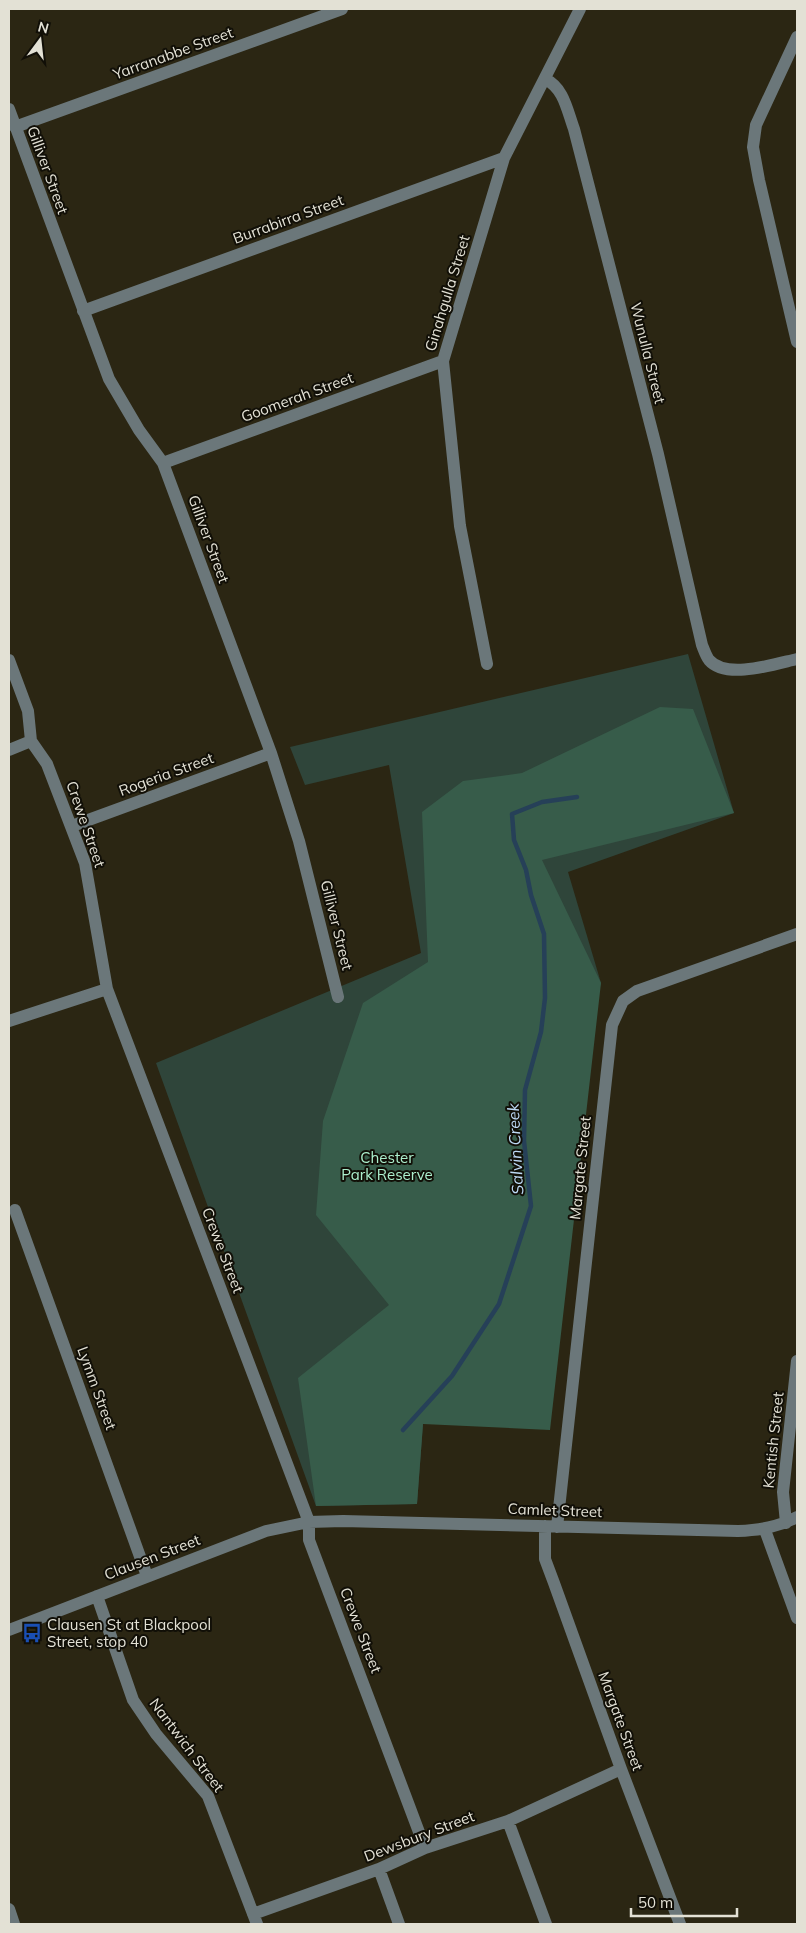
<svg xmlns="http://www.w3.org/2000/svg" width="806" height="1933" font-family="Mulish,sans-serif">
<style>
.green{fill:#2f453a}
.forest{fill:#375c4a}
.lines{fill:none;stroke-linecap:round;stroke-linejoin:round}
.stream{stroke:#264058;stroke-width:4.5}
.minor{stroke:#6b777a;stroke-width:12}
.labels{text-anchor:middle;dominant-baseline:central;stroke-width:4;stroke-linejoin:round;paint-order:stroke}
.street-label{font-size:15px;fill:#e3e1d5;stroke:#110f07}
.park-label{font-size:15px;fill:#acefcd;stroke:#110f07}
.poi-label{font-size:15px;fill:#e3e1d5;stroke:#110f07;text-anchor:start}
.water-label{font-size:16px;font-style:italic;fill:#bdd9f5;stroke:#110f07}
</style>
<rect width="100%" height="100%" fill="#2b2613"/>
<path class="green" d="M688 654 734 813 568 872 601 983 486 1415 423 1424 417 1504 316 1506 156 1063 421 953 389 765 305 785 290 747Z"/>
<path class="forest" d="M660 707 693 709 734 813 542 860 601 983 550 1430 423 1424 417 1504 316 1506 298 1378 389 1305 316 1215 323 1121 363 1003 428 962 422 812 463 781 522 773Z"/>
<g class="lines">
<path class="stream" d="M403 1430 452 1376 499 1304 531 1206 524 1141 525 1090 541 1032 545 998 544 934 531 895 526 870 514 840 512 814 542 802 577 797"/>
<path class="minor" d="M797 37 756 125 753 147 759 180 797 342
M545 79C564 88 567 110 574 129L658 454 702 645C704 650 706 656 709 660 726 680 775 664 797 659
M9 109 109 379 139 430 163 463 271 753 299 841 338 997
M15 127 342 9
M83 311 504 158
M163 463 443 361
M9 660 28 711 31 741 47 764 85 863 107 989 309 1522V1540L425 1848
M487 664 460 526 443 361 504 158 580 9
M9 750 31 741
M72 826 271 753
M9 1021 107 989
M15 1210 147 1576
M786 1523 783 1492 797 1361
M545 1526V1559L554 1583 621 1769 680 1924
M557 1527 612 1025 623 1001 637 991 797 934
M765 1530 797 1618
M97 1596 133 1700 156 1734 208 1796 257 1924
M9 1630 266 1531 309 1522 343 1521 738 1531C760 1530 778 1527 797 1517
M508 1821 546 1924
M379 1869 399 1924
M9 1909 14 1924
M253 1914 379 1869 425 1848 508 1821 621 1769"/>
</g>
<defs>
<symbol id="bus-bare" viewBox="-9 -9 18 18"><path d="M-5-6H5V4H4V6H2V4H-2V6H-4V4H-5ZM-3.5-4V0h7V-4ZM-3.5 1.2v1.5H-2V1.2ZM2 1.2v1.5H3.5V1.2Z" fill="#1a4fb4" stroke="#110f07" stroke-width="2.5" paint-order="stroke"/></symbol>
</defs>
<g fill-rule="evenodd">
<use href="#bus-bare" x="18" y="1619" width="28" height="28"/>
</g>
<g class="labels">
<g class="street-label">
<text transform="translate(173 53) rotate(-20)">Yarranabbe Street</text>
<text transform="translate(48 170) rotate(70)">Gilliver Street</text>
<text transform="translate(288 219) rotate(-20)">Burrabirra Street</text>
<text transform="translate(447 293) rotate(-73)">Ginahgulla Street</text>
<text transform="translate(648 353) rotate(76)">Wunulla Street</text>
<text transform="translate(297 397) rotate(-20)">Goomerah Street</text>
<text transform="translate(209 539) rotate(70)">Gilliver Street</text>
<text transform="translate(166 774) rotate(-20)">Rogeria Street</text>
<text transform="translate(86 824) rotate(71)">Crewe Street</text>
<text transform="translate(337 925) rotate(76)">Gilliver Street</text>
<text transform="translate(580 1168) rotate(-84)">Margate Street</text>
<text transform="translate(223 1250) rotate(69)">Crewe Street</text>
<text transform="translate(97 1388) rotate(70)">Lymm Street</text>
<text transform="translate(773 1440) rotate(-84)">Kentish Street</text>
<text transform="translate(555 1510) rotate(2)">Camlet Street</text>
<text transform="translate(152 1557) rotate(-21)">Clausen Street</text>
<text transform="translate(361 1630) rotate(69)">Crewe Street</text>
<text transform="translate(621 1721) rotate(70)">Margate Street</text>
<text transform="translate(187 1745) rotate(53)">Nantwich Street</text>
<text transform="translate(419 1836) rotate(-21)">Dewsbury Street</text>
</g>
<g class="park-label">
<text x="387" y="1157">Chester<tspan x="387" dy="17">Park Reserve</tspan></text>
</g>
<g class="poi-label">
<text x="47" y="1624">Clausen St at Blackpool<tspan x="47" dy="17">Street, stop 40</tspan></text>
</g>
<g class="water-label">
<text transform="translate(515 1149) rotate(-93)">Salvin Creek</text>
</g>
</g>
<rect width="806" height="1933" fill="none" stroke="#e3e1d5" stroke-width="20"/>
<g transform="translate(40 40) rotate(15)" stroke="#110f07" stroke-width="4" paint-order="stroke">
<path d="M0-4L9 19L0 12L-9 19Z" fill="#e3e1d5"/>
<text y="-8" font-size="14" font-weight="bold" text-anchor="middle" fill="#e3e1d5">N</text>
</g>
<path d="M631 1908v8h106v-8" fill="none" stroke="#e3e1d5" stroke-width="2.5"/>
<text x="638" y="1908" font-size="15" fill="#e3e1d5" stroke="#110f07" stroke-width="4" paint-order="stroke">50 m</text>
</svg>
